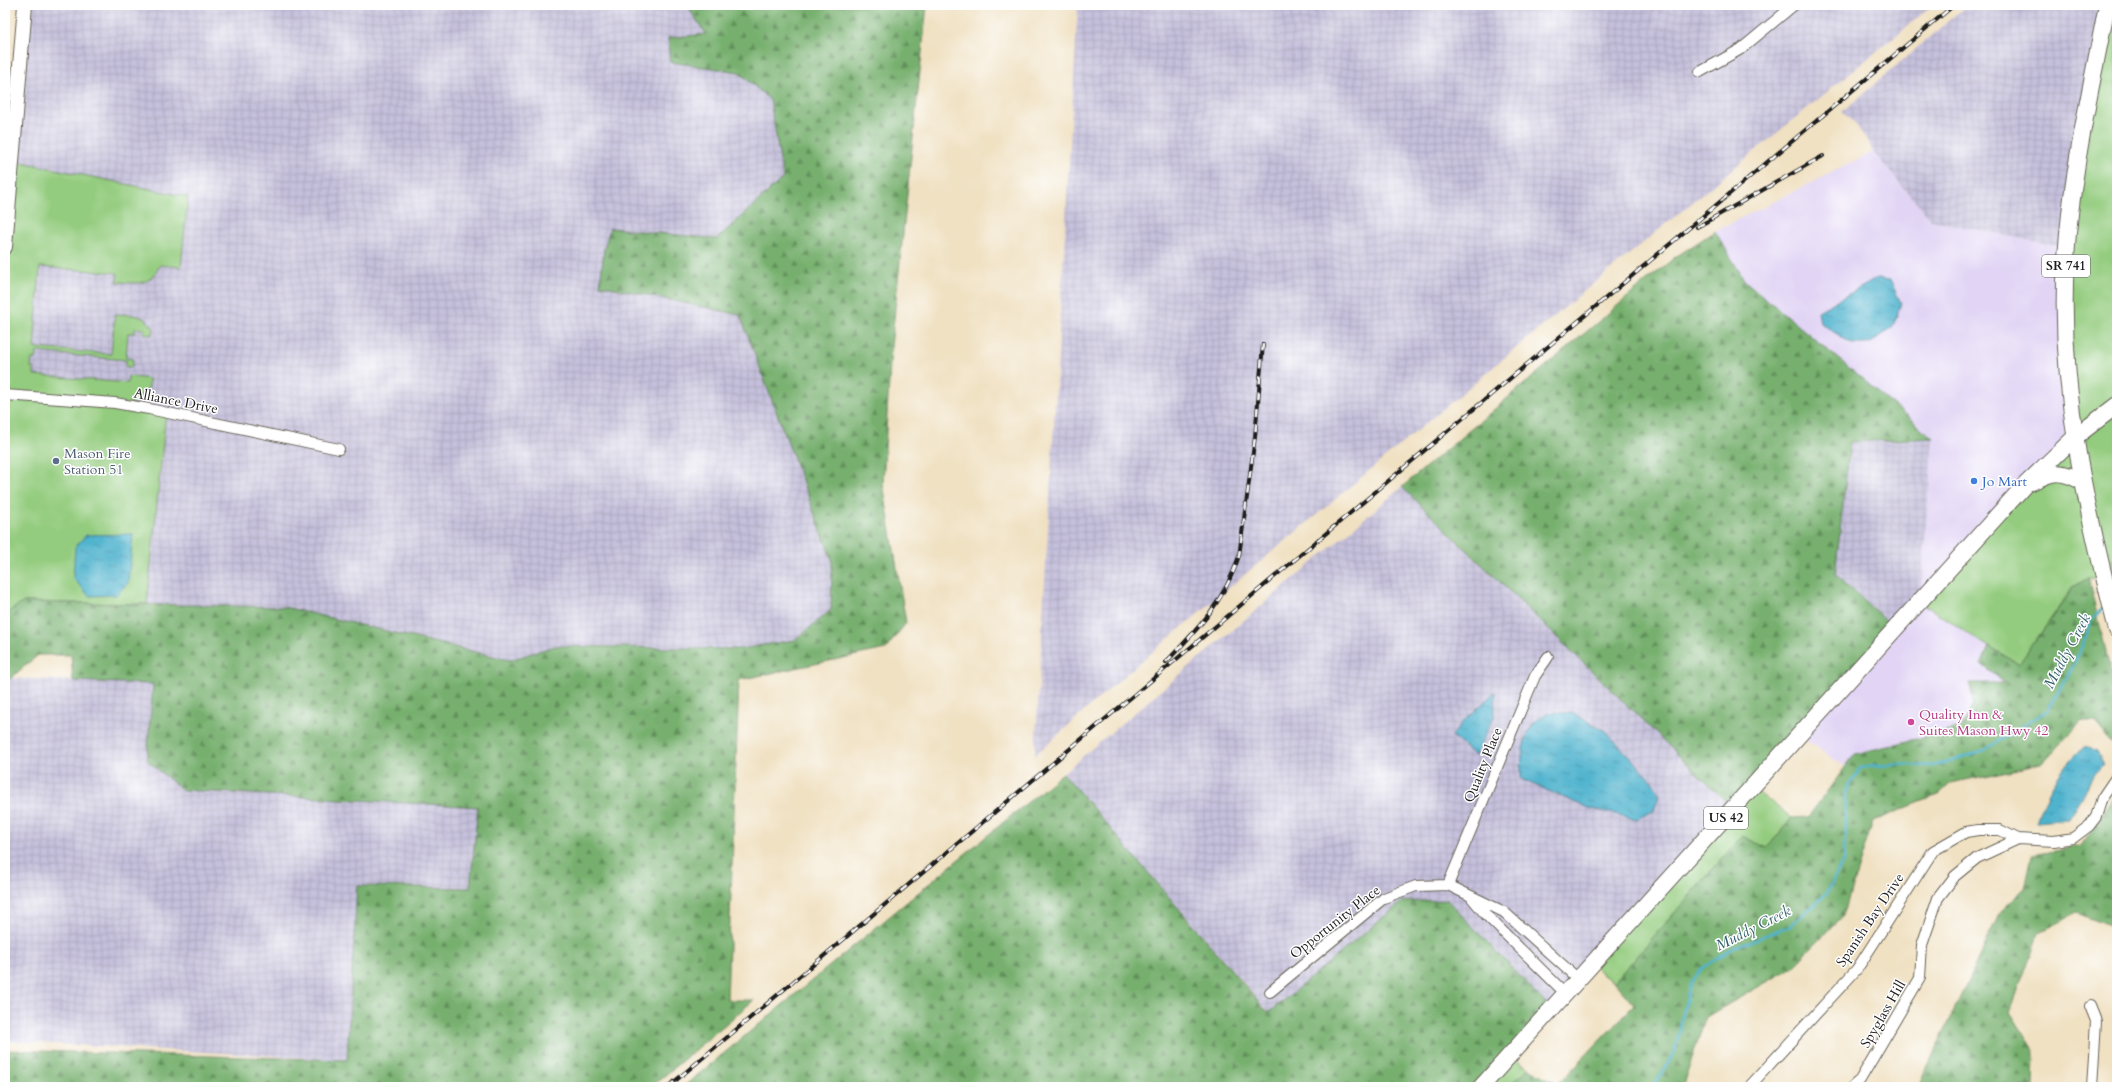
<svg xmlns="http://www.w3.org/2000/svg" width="2122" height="1092" font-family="Cardo,serif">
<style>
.built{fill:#e1d4f4}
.industrial{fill:url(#industrial-grid)}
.grass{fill:#94cc7f;stroke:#58744e}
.forest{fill:url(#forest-firs);stroke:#4a6645}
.water{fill:url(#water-ripples);stroke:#366875}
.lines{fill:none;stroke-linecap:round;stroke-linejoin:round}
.stream{stroke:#4fb3ce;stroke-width:2.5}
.minor-casing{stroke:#666156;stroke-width:12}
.secondary-casing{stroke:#666156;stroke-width:16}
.primary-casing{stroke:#666156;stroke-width:18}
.minor{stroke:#fff;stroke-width:10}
.secondary{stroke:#fff;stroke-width:14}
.primary{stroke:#fff;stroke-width:16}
.rail-casing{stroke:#1c1c1c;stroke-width:4}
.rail{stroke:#fff;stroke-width:2.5;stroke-dasharray:8;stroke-linecap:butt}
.service-dot{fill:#5c6f8a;stroke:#fff;stroke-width:1.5}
.shop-dot{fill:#3f7fe0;stroke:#fff;stroke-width:1.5}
.hotel-dot{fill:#d1479c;stroke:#fff;stroke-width:1.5}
.labels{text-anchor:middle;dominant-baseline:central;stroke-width:3;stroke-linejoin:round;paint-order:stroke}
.shield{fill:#fff;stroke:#606060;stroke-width:1}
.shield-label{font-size:13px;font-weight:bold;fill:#1c1c1c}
.street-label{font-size:14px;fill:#1c1c1c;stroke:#fff}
.service-label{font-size:14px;fill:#4e5e75;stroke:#fff;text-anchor:start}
.shop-label{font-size:14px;fill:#366cbe;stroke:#fff;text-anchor:start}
.hotel-label{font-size:14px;fill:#b23c85;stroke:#fff;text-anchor:start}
.water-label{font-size:15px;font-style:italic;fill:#33606c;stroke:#fff}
</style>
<defs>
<pattern id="industrial-grid" width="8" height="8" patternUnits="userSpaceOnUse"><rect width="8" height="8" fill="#c5c0db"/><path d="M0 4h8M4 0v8" fill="none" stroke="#a9a4bb"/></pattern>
<pattern id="forest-firs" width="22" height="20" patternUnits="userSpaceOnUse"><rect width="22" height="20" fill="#77b06e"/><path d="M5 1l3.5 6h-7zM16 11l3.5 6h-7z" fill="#618e5a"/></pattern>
<pattern id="water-ripples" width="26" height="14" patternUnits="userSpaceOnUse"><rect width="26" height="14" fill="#4fb3ce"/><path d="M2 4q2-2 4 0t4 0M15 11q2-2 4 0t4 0" fill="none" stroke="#4191a6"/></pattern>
</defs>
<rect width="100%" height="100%" fill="#fff"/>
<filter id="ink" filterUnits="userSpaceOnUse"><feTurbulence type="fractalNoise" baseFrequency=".025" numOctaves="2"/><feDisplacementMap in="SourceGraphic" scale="8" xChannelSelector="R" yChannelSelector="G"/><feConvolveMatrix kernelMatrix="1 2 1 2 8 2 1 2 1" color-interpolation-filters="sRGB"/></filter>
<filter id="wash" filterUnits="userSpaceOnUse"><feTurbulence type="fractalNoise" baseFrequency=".012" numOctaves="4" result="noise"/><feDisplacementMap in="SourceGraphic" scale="16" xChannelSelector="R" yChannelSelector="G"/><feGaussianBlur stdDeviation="0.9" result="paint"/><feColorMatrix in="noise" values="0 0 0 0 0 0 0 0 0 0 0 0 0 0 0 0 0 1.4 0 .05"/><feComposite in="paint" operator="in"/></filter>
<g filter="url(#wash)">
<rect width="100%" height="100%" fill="#f0e1c2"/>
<path class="built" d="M1873 152 1931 220 2067 248 2074 438 1921 602 1989 647 1981 664 2006 683 1973 705 1961 728 1855 754 1846 767 1799 736 1920 602 1933 438 1745 281 1715 231Z"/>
<path class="industrial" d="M25 5H927L740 315 832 560 831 610 795 640 740 649 555 646 510 660 284 607 147 604 166 412 5 395Z
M1078 5H1933L1582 293 1132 669 1035 755Z
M1967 5H2107L2067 248 1931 220 1873 152 1869 143 1856 125 1842 112Z
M1933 438 1920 602 1896 630 1835 574 1850 442Z
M1402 487 1734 809 1551 1009 1447 900 1402 902 1269 1013 1063 773Z
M5 678 153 684 147 760 182 790 478 806 470 888 357 886 347 1060 5 1041Z"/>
<path class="grass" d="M605 5H669L650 12Z
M2107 5H2117V556L2103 576 2088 578 2073 587 2019 664 1989 647 1920 602 2074 438 2067 248Z
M12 160 188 197 181 267 160 265C149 287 140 283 117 282L118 273 40 267 34 348 111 354 115 314C132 315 144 313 154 329L152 335 144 334V329L135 328V333H128L126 358 133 359 132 367H126V360L37 352 36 359H32L31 368H34V375L128 383V376L149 379V387L139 398 130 405 166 412 147 604 24 602 5 614V249Z
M1752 788 1792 818 1767 848 1742 836 1614 982 1591 965Z
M1510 1055 1529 1068 1507 1087H1481Z"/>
<path class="forest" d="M691 5H927L891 347 883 483 906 623 886 649 739 680 727 1000H754L651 1087H5V1050L347 1060 357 886 470 888 478 807 182 790 147 760 153 684 73 681 71 655H38L5 683V614L24 602 284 607 510 660 555 646 740 649 795 640 831 610 832 560 740 315 600 285 604 249 610 228 717 239 783 178 770 100 739 72 670 62 668 38 706 34 690 10Z
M1715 231 1745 281 1933 438 1850 442 1835 574 1896 630 1734 809 1402 487 1674 258Z
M2117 556V630L2103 576Z
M2088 578 2117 696V739L2112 744 2095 723 2082 721 2041 764 1951 783 1938 795 1873 821 1843 916 1793 967 1706 1017 1682 1087H1507L1529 1068 1558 1084 1634 1005 1614 982 1742 836 1767 848 1792 818 1808 817 1855 754 1961 728 1973 705 1970 683H2005L1981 664 1989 647 2019 664 2074 587Z
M1063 773 1268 1013 1402 902 1447 900 1551 1009 1481 1087H683Z
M2115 795 2117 796V929L2077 913 2039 932 2010 1012 2035 1051 2034 1087H1918L2001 910 2025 888 2032 855 2081 846Z"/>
<path class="water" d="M1878 278 1890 280 1901 303 1893 327 1868 344H1852L1820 323 1818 311Z
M133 534 128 583 116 595 89 596 73 578 75 547 86 535Z
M1496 691 1494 717 1475 756 1452 736 1462 723Z
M1572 713 1604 730 1649 777 1660 794 1654 810 1637 819 1588 808 1521 779C1521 757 1522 724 1547 714 1553 712 1565 713 1572 713Z
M2084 747 2097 751 2103 765 2094 774 2069 819 2037 822C2045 794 2062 766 2084 747Z"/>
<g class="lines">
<path class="stream" d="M1649 1087 1656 1082 1674 1054 1690 984 1702 968 1734 948 1791 925 1827 893 1844 859 1846 792 1860 768 1892 764 1933 766 1985 750 2048 710 2074 665 2092 622 2105 606"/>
</g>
</g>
<g filter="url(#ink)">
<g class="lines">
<defs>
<path id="minor" d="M1700 72 1741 49 1794 5
M5 395 115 403 149 409 339 449
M1448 885 1535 676 1548 657
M1472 898 1486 915 1565 993
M1270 992 1384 898 1416 886 1448 885 1504 912 1578 979
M2090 1006 2096 1021 2092 1087
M1749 1087 1857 969 1933 851 1966 832 1978 830H2000L2018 839
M1852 1087 1860 1080 1920 978 1922 945 1938 898 1955 876 1977 858 2018 839 2054 841 2073 838 2089 826 2096 817 2102 798 2117 776"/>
<path id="secondary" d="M5 247 25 5"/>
<path id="primary" d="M2107 5C2091 89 2071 174 2066 259 2058 390 2086 505 2117 630
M2032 482C2053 471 2061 470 2081 481
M1481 1087 2024 486 2074 438 2117 405"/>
</defs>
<use href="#minor" class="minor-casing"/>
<use href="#secondary" class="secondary-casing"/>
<use href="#primary" class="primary-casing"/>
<use href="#minor" class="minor"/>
<use href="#secondary" class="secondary"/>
<use href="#primary" class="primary"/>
<defs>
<path id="rail" d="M1697 227 1823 156
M1166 662C1199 628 1224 602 1239 556L1255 437 1263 344
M668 1087 1954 5"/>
</defs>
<use href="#rail" class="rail-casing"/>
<use href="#rail" class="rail"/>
</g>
</g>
<circle class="service-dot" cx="56" cy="461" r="4"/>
<circle class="shop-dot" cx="1974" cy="481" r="4"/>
<circle class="hotel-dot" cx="1911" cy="722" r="4"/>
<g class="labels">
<g class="shield">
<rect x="2042" y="255" width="48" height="22" rx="3"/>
<rect x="1704" y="807" width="44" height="22" rx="3"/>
</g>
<g class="shield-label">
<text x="2066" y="266">SR 741</text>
<text x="1726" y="818">US 42</text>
</g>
<g class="street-label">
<text transform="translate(176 401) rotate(11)">Alliance Drive</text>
<text transform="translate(1483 765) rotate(-68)">Quality Place</text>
<text transform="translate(1870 920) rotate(-56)">Spanish Bay Drive</text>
<text transform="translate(1335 922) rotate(-38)">Opportunity Place</text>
<text transform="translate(1883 1014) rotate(-60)">Spyglass Hill</text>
</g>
<g class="service-label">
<text x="64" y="453">Mason Fire<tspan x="64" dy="16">Station 51</tspan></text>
</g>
<g class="shop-label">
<text x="1982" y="481">Jo Mart</text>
</g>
<g class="hotel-label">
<text x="1919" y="714">Quality Inn &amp;<tspan x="1919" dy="16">Suites Mason Hwy 42</tspan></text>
</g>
<g class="water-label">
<text transform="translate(2067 651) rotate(-62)">Muddy Creek</text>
<text transform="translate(1753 928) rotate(-27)">Muddy Creek</text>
</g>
</g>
<rect width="2122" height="1092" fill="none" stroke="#fff" stroke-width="20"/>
</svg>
